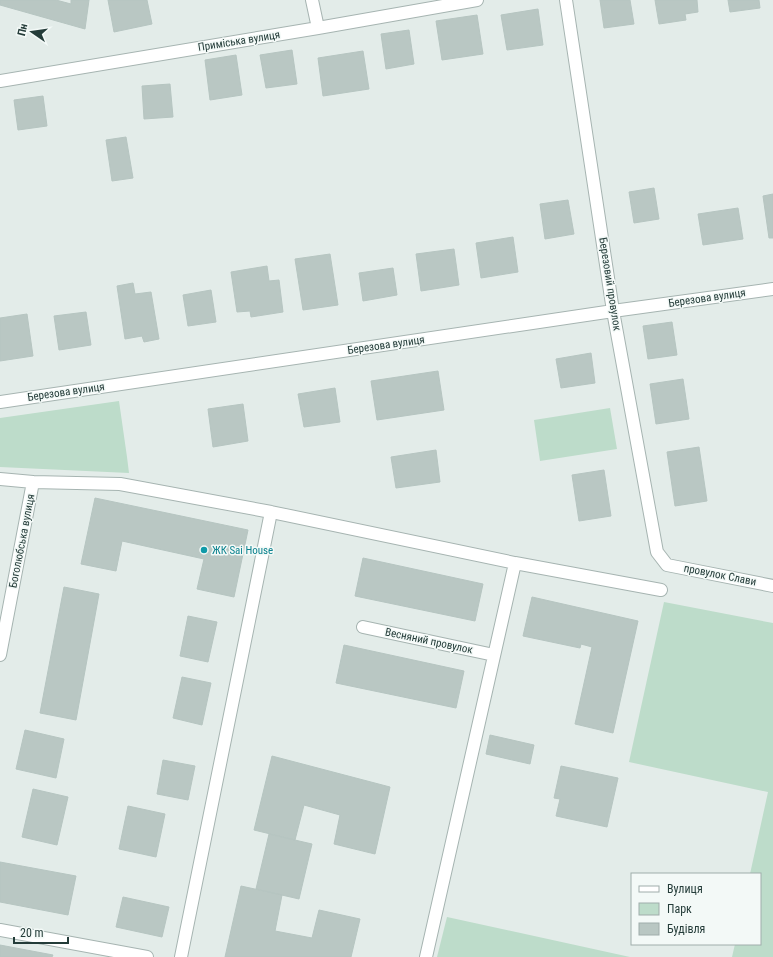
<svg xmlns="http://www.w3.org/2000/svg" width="773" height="957" font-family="'Roboto Condensed',sans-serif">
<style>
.green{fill:#bddcca}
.building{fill:#b9c7c3;stroke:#b6c5c1}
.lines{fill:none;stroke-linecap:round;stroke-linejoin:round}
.minor-casing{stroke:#a6b4b1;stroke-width:14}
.minor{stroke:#fff;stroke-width:12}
.culture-dot{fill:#0f9aa8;stroke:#f3f9f7;stroke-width:1.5}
.labels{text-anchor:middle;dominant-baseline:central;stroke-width:3;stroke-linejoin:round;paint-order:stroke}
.street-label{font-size:11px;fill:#243c39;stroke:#f3f9f7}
.culture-label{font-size:11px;fill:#0d838f;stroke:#f3f9f7;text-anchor:start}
</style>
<rect width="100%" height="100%" fill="#e3ece9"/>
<path class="green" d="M119 401 127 457 129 473 0 467V418Z
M610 408 617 449 540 461 534 420Z
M664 602 773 623V957H732L735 944H760V874H750L768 792 629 762Z
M447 917 630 957H437Z"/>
<path class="building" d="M0 0H56L71 4V0H89L85 29 0 5Z
M108 0H147L152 24 114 32Z
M600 0H630L634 24 604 28Z
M655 0H697L698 12 685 14 686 20 659 24Z
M728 0H759L760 8 730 12Z
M538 9 543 45 507 50 501 15Z
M477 15 483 54 442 60 436 21Z
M409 30 414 64 386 69 381 34Z
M292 50 297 84 266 88 260 55Z
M363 51 369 89 323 96 318 58Z
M236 55 242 95 210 100 205 60Z
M170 84 173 117 144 119 142 86Z
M43 96 47 126 18 130 14 100Z
M126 137 133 178 112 181 106 140Z
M654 188 659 219 634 223 629 192Z
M773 194V238H769L763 196Z
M568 200 574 234 545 239 540 204Z
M738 208 743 239 703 245 698 214Z
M513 237 518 272 481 278 476 243Z
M454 249 459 285 421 291 416 254Z
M330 254 338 305 303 310 295 259Z
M267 266 269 281 279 280 283 312 251 317 250 311 237 312 231 272Z
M393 268 397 295 363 301 359 273Z
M133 283 135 294 151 292 159 339 144 342 142 336 125 339 117 286Z
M211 290 216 322 188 326 183 295Z
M86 312 91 345 59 350 54 316Z
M27 314 33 356 0 361V318Z
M672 322 677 355 648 359 643 326Z
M591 353 595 383 561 388 556 359Z
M438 371 444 410 377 420 371 381Z
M683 379 689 419 656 424 650 384Z
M335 388 340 422 304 427 298 394Z
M243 404 248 441 213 447 208 409Z
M699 447 707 501 675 506 667 452Z
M436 450 440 482 396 488 391 457Z
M604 470 611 516 579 521 572 475Z
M95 498 248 530 234 597 197 589 204 559 122 541 116 571 81 564Z
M363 558 483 584 475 621 355 596Z
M64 587 99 594 76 720 40 713Z
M532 597 638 621 613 733 575 724 592 647 581 644 580 648 523 636Z
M188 616 217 622 208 662 180 656Z
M344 645 464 671 456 708 336 683Z
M182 677 211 683 202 725 173 718Z
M25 730 64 739 56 778 16 769Z
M490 735 534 745 530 764 486 754Z
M272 756 390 787 375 854 334 844 340 815 304 805 295 840 254 830Z
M163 760 195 766 188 800 157 794Z
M561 766 618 778 607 827 556 816 560 799 554 798Z
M33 789 68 797 57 845 22 837Z
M128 806 165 814 156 857 119 849Z
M269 834 312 844 299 899 256 889Z
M0 862 76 876 68 915 0 902Z
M241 886 282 895 275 931 312 938 319 910 360 919 351 957H225Z
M123 897 169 907 162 937 116 927Z
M0 945 53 955 52 957H0Z"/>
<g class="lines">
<defs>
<path id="minor" d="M312 0 318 28
M566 0 613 311 657 552 667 565 773 586
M0 81 318 28 477 0
M0 402 613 311 773 289
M0 479 33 482 0 655
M33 482 120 484 271 512 515 563 661 590
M363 627 494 655
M0 930 147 957
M181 957 271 512
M426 957 515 563"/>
</defs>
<use href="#minor" class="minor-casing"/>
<use href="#minor" class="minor"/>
</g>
<circle class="culture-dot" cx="204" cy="550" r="4"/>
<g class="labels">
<g class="street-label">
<text transform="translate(239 41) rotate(-9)">Приміська вулиця</text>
<text transform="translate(610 284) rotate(81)">Березовий провулок</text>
<text transform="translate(707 298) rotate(-8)">Березова вулиця</text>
<text transform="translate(386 345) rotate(-8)">Березова вулиця</text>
<text transform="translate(66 392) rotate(-8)">Березова вулиця</text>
<text transform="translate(22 541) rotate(-79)">Боголюбська вулиця</text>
<text transform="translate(720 575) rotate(11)">провулок Слави</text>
<text transform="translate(429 641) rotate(12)">Весняний провулок</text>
</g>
<g class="culture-label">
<text x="212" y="550">ЖК Sai House</text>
</g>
</g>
<rect x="631" y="873" width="130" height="72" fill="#f3f9f7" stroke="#a0adab"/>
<rect x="639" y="886" width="20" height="6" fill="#ffffff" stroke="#a0adab"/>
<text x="667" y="893" font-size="12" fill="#243c39">Вулиця</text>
<rect x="639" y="903" width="20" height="12" fill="#bddcca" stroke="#a0adab"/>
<text x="667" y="913" font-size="12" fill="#243c39">Парк</text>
<rect x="639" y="923" width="20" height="12" fill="#b9c7c3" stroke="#a0adab"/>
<text x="667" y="933" font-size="12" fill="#243c39">Будівля</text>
<g transform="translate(32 32) rotate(283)" stroke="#f3f9f7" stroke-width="3" paint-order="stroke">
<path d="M0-3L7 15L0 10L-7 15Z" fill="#243c39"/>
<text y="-6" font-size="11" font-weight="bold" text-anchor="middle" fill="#243c39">Пн</text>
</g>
<path d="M14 937v6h54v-6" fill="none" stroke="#243c39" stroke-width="2"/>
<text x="20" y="937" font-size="12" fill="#243c39" stroke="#f3f9f7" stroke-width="3" paint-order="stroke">20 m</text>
</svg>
